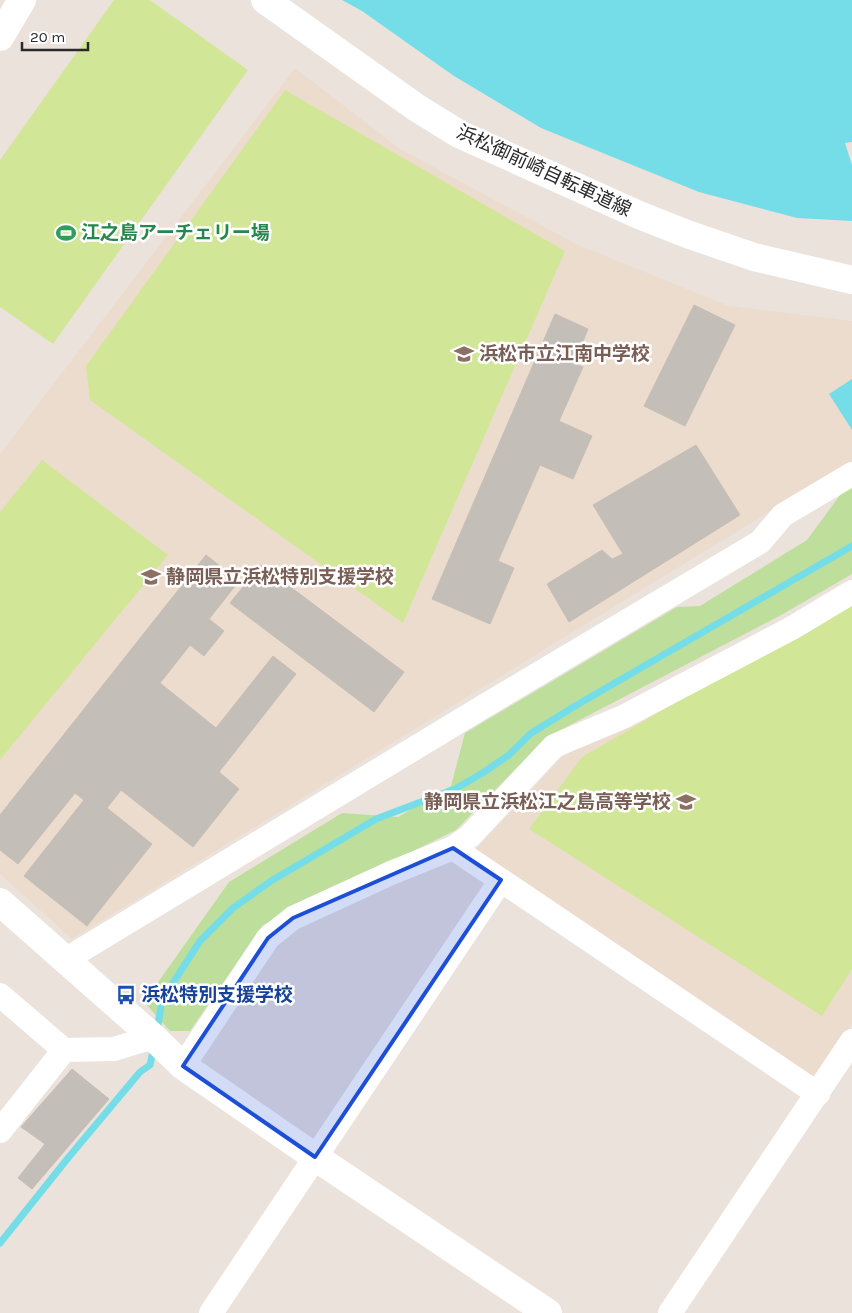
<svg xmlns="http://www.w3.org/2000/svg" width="852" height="1313" font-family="Karla,'Noto Sans JP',sans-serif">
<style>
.education{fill:#ecdccd}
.green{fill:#bedf9c}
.pitch{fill:#d2e698}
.water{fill:#75dde8}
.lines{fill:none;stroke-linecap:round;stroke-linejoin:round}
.stream{stroke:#75dde8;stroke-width:7}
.building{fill:#c4beb8;stroke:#c6beb6}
.street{stroke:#fff;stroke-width:24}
.secondary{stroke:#fff;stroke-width:28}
.marked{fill:#1d4ed8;fill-opacity:0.2;stroke:#1d4ed8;stroke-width:4;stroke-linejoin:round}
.labels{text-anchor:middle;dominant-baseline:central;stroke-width:5;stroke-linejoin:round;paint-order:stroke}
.street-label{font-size:19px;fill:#2a2a2a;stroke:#fff}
.leisure-label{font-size:19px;font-weight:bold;fill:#27864d;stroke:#fff;text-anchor:start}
.education-label{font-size:19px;font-weight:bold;fill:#785e54;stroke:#fff;text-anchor:start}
.transit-label{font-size:19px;font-weight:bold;fill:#164399;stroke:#fff;text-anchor:start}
</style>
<rect width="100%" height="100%" fill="#ebe2dc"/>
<path class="education" d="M295 68 400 149 578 245 729 306 852 321V461L72 939 0 874V454Z
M852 605V1024L814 1080 475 850 565 754Z"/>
<path class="green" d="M852 485V574L783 614 547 737 456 830 263 925 190 1031H170L144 1002 229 882 342 813 398 817 451 786 465 733 677 607 700 606 807 540 843 491Z"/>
<path class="pitch" d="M114 0H150L248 70 53 344 0 307V160Z
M285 90 565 251 403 623 90 400 86 366Z
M42 460 168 555 0 760V512Z
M852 600V969L822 1016 529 829 582 757Z"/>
<path class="water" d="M342 0H852V142L845 143 852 165V221L797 218 699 192 541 128 454 76 362 11Z
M852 379V430L829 394Z"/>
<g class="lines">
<path class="stream" d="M157 1031 162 1000 200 941 233 908 271 881 376 819 455 789 481 774 509 755 530 734 575 706 852 546
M0 1243 68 1158 140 1072 150 1065 154 1046"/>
</g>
<path class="building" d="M694 305 735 325 685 426 644 406Z
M555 314 588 329 574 363 583 367 559 421 592 436 573 479 540 465 498 561 514 568 490 624 432 599Z
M696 445 740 515 569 622 547 584 602 550 612 559 623 554 593 505Z
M206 555 239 581 209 619 224 631 204 656 190 645 160 683 216 728 273 656 296 674 219 772 239 789 193 847 121 790 107 808 152 844 87 926 24 876 84 800 75 793 18 864 0 850V815Z
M261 565 404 672 374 712 230 603Z
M72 1069 109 1099 32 1189 18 1178 45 1144 21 1127Z"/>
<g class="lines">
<path class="street" d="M453 848 470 836 554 746 623 717 792 628 852 592
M65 960 486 705 760 542 783 515 852 474
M0 995 64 1050
M183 1066 268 938 293 918 391 873 453 848 818 1094
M0 1131 64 1050 114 1049 153 1037
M211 1313 501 880
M670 1313 852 1041"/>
<path class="secondary" d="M265 0 417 108 459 134 639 215 687 234 754 257 852 280
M0 37 22 0
M0 902 153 1037 183 1066 315 1157 548 1313"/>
</g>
<path class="marked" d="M453 848 501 880 315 1157 183 1066 268 938 293 918Z"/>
<defs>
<symbol id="stadium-bare" viewBox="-9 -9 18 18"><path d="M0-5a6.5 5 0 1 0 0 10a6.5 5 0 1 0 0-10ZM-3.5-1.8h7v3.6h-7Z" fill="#2e9e5b" stroke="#fff" stroke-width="2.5" paint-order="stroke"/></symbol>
<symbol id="school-bare" viewBox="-9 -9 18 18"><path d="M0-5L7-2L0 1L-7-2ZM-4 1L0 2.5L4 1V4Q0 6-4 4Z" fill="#8d6e63" stroke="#fff" stroke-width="2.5" paint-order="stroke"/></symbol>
<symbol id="bus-bare" viewBox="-9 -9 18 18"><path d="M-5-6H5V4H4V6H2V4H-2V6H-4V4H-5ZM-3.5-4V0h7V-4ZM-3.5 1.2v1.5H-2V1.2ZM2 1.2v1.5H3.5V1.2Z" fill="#1a4fb4" stroke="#fff" stroke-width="2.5" paint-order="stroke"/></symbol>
</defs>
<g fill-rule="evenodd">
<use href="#stadium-bare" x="52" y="219" width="28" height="28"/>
<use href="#school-bare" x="450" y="340" width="28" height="28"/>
<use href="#school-bare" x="137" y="563" width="28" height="28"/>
<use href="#school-bare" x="672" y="788" width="28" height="28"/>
<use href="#bus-bare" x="112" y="981" width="28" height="28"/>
</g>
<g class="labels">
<g class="street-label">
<text transform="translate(544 171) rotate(25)">浜松御前崎自転車道線</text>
</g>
<g class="leisure-label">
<text x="81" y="233">江之島アーチェリー場</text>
</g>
<g class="education-label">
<text x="479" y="354">浜松市立江南中学校</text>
<text x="166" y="577">静岡県立浜松特別支援学校</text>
<text x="671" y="802" text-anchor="end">静岡県立浜松江之島高等学校</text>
</g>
<g class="transit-label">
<text x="141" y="995">浜松特別支援学校</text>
</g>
</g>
<path d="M22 42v8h66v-8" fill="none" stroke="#2a2a2a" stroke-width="2.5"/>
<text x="30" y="42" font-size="15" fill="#2a2a2a" stroke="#ffffff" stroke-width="4" paint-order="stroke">20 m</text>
</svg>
